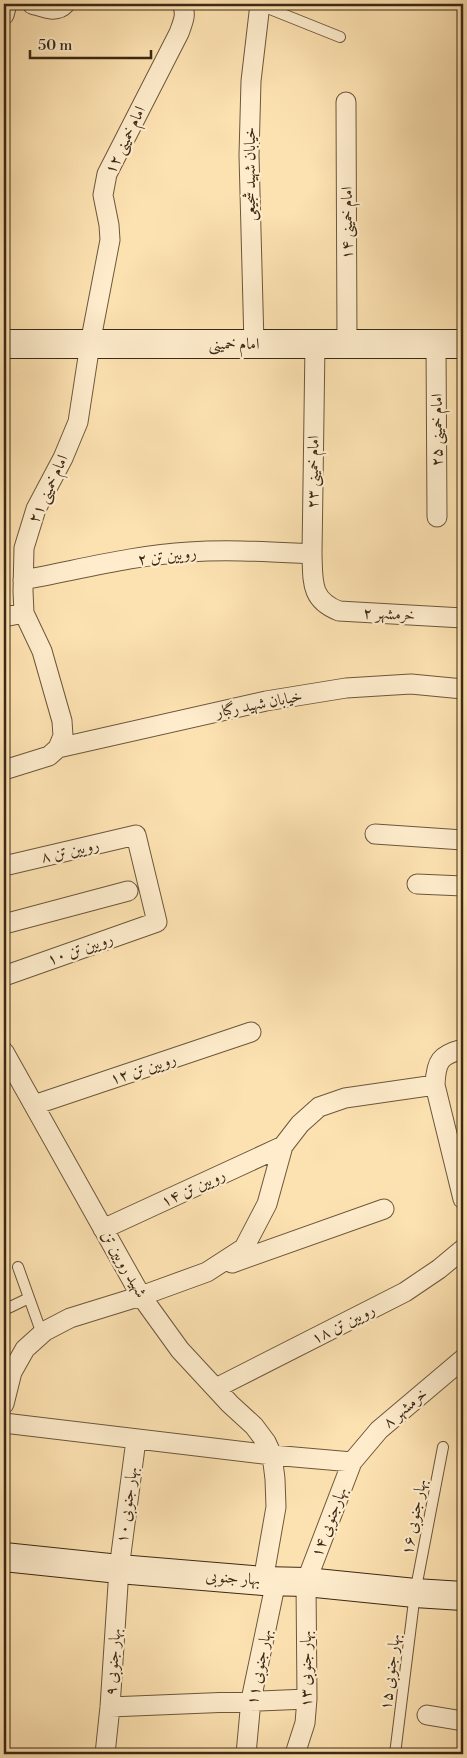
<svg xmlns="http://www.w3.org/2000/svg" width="467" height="1758" font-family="'Libre Bodoni',Amiri,serif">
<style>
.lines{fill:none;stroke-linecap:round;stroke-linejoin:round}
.lane-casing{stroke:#6c573c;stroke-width:12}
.street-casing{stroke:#6c573c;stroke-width:21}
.secondary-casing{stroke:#3c2915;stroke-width:30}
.lane{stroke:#feeccc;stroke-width:10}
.street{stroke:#feeccc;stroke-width:19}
.secondary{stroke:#feeccc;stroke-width:28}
.labels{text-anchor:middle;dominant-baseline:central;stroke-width:4.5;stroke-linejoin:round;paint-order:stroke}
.street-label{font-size:16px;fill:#3c2915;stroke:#feeccc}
</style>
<rect width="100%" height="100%" fill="#fde2b1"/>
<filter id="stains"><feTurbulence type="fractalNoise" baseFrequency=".004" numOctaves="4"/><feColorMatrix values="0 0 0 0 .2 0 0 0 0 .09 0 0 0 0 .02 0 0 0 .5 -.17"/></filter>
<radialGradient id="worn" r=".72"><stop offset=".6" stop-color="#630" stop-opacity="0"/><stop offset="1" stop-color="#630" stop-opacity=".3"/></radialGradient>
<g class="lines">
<defs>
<path id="lane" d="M260 5 340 37
M18 1267 42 1334
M4 1310 29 1298
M395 1754 415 1593 443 1447"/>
<path id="street" d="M32 4C43 7 56 14 65 4
M4 15 7 4
M346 102 347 344
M254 344 249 155 251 81 260 4
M315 344 312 554C313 581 310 600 339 611L463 618
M436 344 437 517
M23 580C78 570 134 555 189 552 230 549 271 552 312 554
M4 617 24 613
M58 748 266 701 346 688 411 684 463 689
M4 770 49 756 58 748 63 736 62 721 42 651 24 613 23 591 24 548 36 509 63 458 78 422 90 344 110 240 109 225 103 195 107 174 179 33C183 22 187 14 182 4
M375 834 463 840
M4 866 136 835 157 922 4 976
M417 884 463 886
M4 924 128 891
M463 1049C440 1055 436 1061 435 1085L463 1199
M4 1052 141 1296 180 1350 230 1404 254 1426 266 1442 272 1455 275 1479 276 1507 263 1581
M34 1105 251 1032
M103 1229 283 1146
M232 1263 384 1209
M216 1388 405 1292 439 1269 463 1249
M4 1404 12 1372 25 1349 45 1331 70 1318 141 1296 207 1272 244 1248 267 1204 283 1146 300 1124 319 1107 345 1098 435 1085
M4 1423 272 1455 352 1462
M110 1707 307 1699
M427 1715 463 1721
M105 1754 110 1707 119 1569 136 1440
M246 1754 251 1700 276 1581
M295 1754 305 1723 307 1699 306 1582 352 1462 379 1430 463 1359"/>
<path id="secondary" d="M4 344H463
M4 1557 119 1569 263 1581 306 1582 415 1593 463 1596"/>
</defs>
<use href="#lane" class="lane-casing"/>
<use href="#street" class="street-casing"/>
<use href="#secondary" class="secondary-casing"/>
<use href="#lane" class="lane"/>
<use href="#street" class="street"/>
<use href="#secondary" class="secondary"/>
</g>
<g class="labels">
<g class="street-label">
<text transform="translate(125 140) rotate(-64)">امام خمینی ۱۲</text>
<text transform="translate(250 174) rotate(-90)">خیابان شهید شجیعی</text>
<text transform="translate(347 223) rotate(-90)">امام خمینی ۱۴</text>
<text x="234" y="344">امام خمینی</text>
<text transform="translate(437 430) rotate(-90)">امام خمینی ۲۵</text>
<text transform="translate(313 472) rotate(-89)">امام خمینی ۲۳</text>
<text transform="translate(48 489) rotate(-65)">امام خمینی ۲۱</text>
<text transform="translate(167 556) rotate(-7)">رویین تن ۲</text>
<text transform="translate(389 614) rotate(3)">خرمشهر ۲</text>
<text transform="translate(259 704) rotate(-11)">خیابان شهید رگبار</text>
<text transform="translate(70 851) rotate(-13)">رویین تن ۸</text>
<text transform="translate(80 949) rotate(-19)">رویین تن ۱۰</text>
<text transform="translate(143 1069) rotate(-18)">رویین تن ۱۲</text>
<text transform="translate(193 1188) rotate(-25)">رویین تن ۱۴</text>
<text transform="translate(124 1264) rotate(60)">شهید رویین تن</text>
<text transform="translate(343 1324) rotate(-27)">رویین تن ۱۸</text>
<text transform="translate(405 1408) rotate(-40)">خرمشهر ۸</text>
<text transform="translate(127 1505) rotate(-82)">بهار جنوبی ۱۰</text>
<text transform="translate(414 1517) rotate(-79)">بهار جنوبی ۱۶</text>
<text transform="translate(329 1522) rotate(-69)">بهارجنوبی ۱۴</text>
<text transform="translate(233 1578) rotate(4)">بهار جنوبی</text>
<text transform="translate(113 1662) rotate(-86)">بهار جنوبی ۹</text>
<text transform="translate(259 1667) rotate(-79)">بهار جنوبی ۱۱</text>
<text transform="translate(306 1669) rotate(-90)">بهار جنوبی ۱۳</text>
<text transform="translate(390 1672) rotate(-83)">بهار جنوبی ۱۵</text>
</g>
</g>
<rect width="467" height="1758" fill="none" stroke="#fde2b1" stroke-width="20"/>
<rect x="5" y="5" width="457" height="1748" fill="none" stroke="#3c2915" stroke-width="2.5"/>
<rect x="10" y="10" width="447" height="1738" fill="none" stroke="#3c2915"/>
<path d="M30 50v8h121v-8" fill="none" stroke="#3c2915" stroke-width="2.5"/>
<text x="38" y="50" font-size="15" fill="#3c2915" stroke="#feeccc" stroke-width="4" paint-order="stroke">50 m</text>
<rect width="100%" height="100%" filter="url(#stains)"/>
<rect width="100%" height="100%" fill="url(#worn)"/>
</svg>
